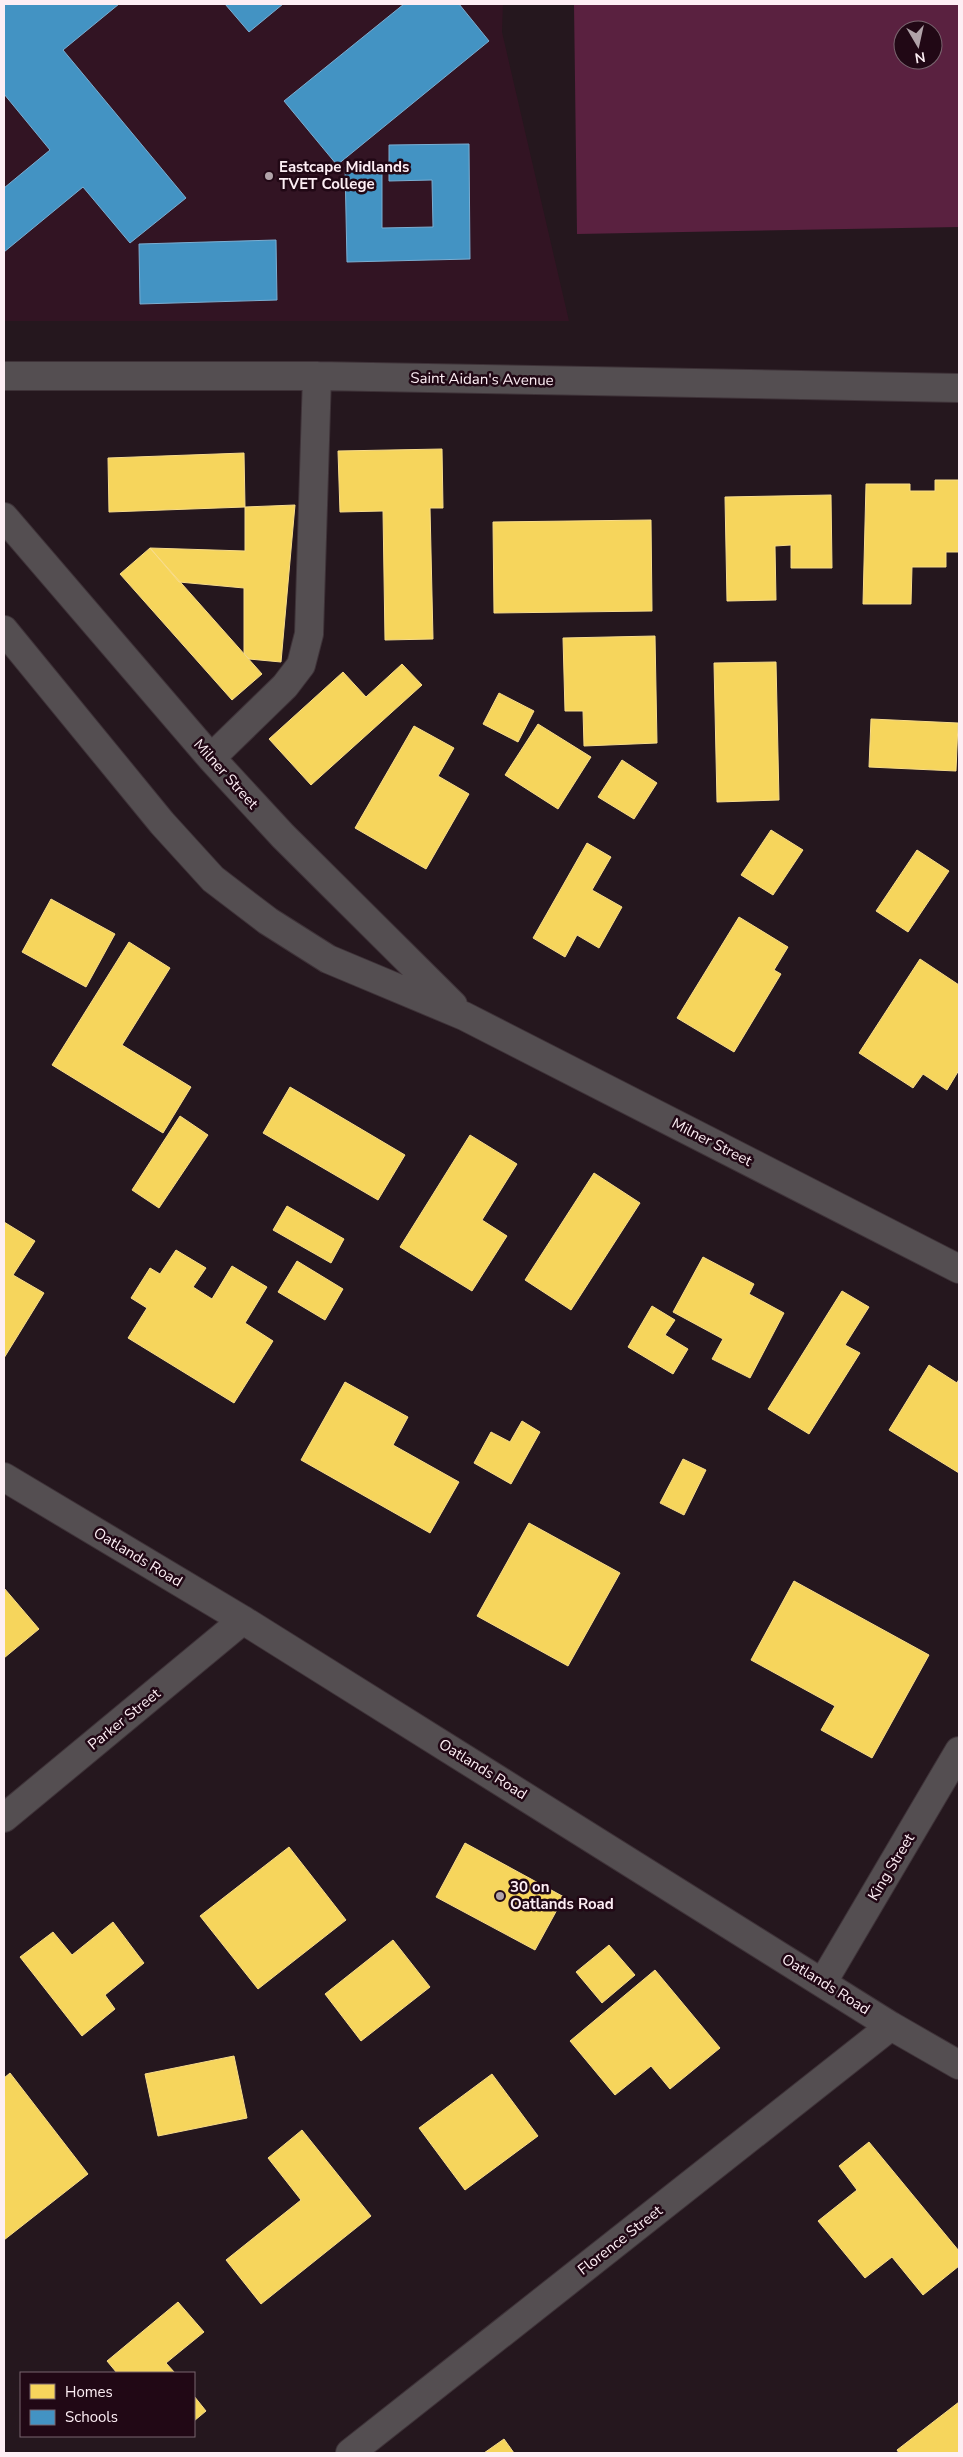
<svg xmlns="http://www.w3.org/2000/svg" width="963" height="2457" font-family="'Nunito Sans',sans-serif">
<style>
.built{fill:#321423}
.pitch{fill:#5a2140;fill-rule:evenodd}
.homes{fill:#f6d55c;stroke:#f8dc8a}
.schools{fill:#4393c3;stroke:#7baed2}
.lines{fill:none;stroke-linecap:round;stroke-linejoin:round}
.minor-casing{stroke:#3e3238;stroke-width:30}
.minor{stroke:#544e51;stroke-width:28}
.poi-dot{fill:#b1a3a9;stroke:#210815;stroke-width:2}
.labels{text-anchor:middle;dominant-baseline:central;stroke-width:5;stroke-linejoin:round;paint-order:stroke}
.poi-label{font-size:15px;font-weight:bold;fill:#fdeef4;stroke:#210815;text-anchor:start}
.street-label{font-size:15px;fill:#fdeef4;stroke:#210815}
</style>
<rect width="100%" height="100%" fill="#25171e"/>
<path class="built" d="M4 4H503L502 32 569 321H4Z"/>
<path class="pitch" d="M574 4H959V227L577 234ZM903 30H933V60H903Z"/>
<path class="homes" d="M442 449 443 508H430L433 639 385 640 383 511 340 512 338 451Z
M244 453 245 507 109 512 108 458Z
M935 480H959V552H946V567H912L911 604H863L866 484H910V491H935Z
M831 495 832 568H791V545L775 546 776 600 727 601 725 497Z
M295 505 281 662 249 659 244 653V588L179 582 150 548 245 551V507Z
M651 520 652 611 494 613 493 522Z
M150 548 262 674 232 700 120 574Z
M655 636 657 743 584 746 583 711H565L563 638Z
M776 662 779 800 717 802 714 663Z
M402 664 422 685 311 785 269 739 343 672 366 697Z
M499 693 534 711 518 742 483 724Z
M871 719 958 723 956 771 869 767Z
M538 724 591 757 558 809 505 775Z
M414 726 454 748 438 776 469 794 426 869 355 828Z
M622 760 657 783 634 819 598 797Z
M771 830 803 850 773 895 741 875Z
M587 843 611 857 592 890 622 907 599 948 577 935 565 957 533 938Z
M917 850 949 871 908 932 876 911Z
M51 899 115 934 86 987 22 952Z
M739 917 788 947 774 970 781 974 734 1052 677 1018Z
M129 942 170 968 122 1045 191 1087 163 1133 52 1065Z
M920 959 959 985V1070L947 1090 923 1074 913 1088 859 1053Z
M290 1087 405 1155 378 1200 263 1133Z
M180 1116 208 1135 159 1208 132 1190Z
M470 1135 517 1164 482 1220 507 1236 472 1291 400 1247Z
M594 1173 640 1203 571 1310 525 1280Z
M287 1206 344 1239 331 1263 273 1230Z
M4 1222 35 1241 13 1275 44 1293 4 1358Z
M176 1250 206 1268 193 1287 212 1299 232 1266 267 1287 245 1323 273 1341 234 1403 128 1338 147 1308 131 1298 150 1268 160 1274Z
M703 1257 754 1284 749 1294 784 1313 750 1378 712 1359 723 1339 673 1312Z
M297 1261 343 1289 325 1320 278 1292Z
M842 1291 869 1307 845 1345 860 1353 809 1434 768 1409Z
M652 1306 675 1320 665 1335 688 1349 673 1374 628 1347Z
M929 1365 957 1383 959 1379V1473L889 1430Z
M345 1382 408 1417 393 1445 459 1482 430 1533 301 1460Z
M522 1421 540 1432 511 1484 474 1463 491 1432 510 1442Z
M683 1459 706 1470 684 1515 660 1503Z
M529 1523 620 1573 568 1666 477 1616Z
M794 1581 929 1655 872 1758 821 1730 835 1706 751 1660Z
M4 1588 39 1629 4 1658Z
M465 1843 564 1897 535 1950 436 1897Z
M289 1847 346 1920 258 1989 200 1916Z
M113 1922 144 1963 105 1995 115 2009 82 2036 20 1957 53 1932 72 1955Z
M393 1940 430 1987 361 2041 325 1994Z
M609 1945 635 1975 602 2003 576 1972Z
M655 1970 720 2048 670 2089 651 2066 615 2095 570 2041Z
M234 2056 247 2118 158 2136 145 2074Z
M10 2073 88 2174 4 2240V2078Z
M492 2074 538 2136 465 2190 419 2128Z
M302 2130 371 2216 261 2304 226 2260 301 2200 268 2158Z
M869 2142 959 2251V2266L923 2295 892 2257 865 2278 818 2221 857 2190 839 2166Z
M178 2302 204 2332 166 2363 175 2373H117L107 2361Z
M194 2396 206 2411 194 2421Z
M959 2402V2453H899L897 2450Z
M504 2439 514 2453H484Z"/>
<path class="schools" d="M4 4H119L63 50 186 198 130 243 83 187 4 252V188L50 150 4 94Z
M225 4H283L249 32Z
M404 4H459L489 41 337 165 284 101Z
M469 144 470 259 347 262 345 167 382 166V228L433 227 432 180 389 181V145Z
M276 240 277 300 140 304 139 244Z"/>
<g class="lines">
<defs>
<path id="minor" d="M4 376H317L959 388
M4 517 211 758 283 836 453 1005
M4 630 162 823 213 879 268 921 328 959 464 1016 959 1269
M211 758 285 686 301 665 309 634 317 376
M4 1477 243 1620 891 2026 959 2065
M4 1818 243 1620
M823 1982 959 1751
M350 2453 891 2026"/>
</defs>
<use href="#minor" class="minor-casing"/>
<use href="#minor" class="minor"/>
</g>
<g class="poi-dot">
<circle cx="269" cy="176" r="5"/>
<circle cx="500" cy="1896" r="5"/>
</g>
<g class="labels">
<g class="poi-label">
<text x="279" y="167">Eastcape Midlands<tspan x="279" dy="17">TVET College</tspan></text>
<text x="510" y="1887">30 on<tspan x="510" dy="17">Oatlands Road</tspan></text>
</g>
<g class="street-label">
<text transform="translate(482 379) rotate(1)">Saint Aidan's Avenue</text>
<text transform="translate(226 774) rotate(48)">Milner Street</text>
<text transform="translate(712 1142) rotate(27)">Milner Street</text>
<text transform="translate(138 1557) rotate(31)">Oatlands Road</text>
<text transform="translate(124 1719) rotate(-39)">Parker Street</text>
<text transform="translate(483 1769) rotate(32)">Oatlands Road</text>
<text transform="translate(891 1867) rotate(-59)">King Street</text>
<text transform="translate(826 1984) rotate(32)">Oatlands Road</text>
<text transform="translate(620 2240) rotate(-38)">Florence Street</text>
</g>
</g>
<rect width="963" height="2457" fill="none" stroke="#fdeef4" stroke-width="10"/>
<rect x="20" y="2372" width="175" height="65" fill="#210815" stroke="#79646e"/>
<rect x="30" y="2384" width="25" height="15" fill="#f6d55c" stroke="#79646e"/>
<text x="65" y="2397" font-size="15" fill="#fdeef4">Homes</text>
<rect x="30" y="2410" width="25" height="15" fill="#4393c3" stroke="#79646e"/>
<text x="65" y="2422" font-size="15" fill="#fdeef4">Schools</text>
<g transform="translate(918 45) rotate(171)"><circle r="24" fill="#210815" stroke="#79646e"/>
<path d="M0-4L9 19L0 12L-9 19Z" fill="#b1a3a9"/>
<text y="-8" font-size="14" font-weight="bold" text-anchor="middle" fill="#fdeef4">N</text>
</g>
</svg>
